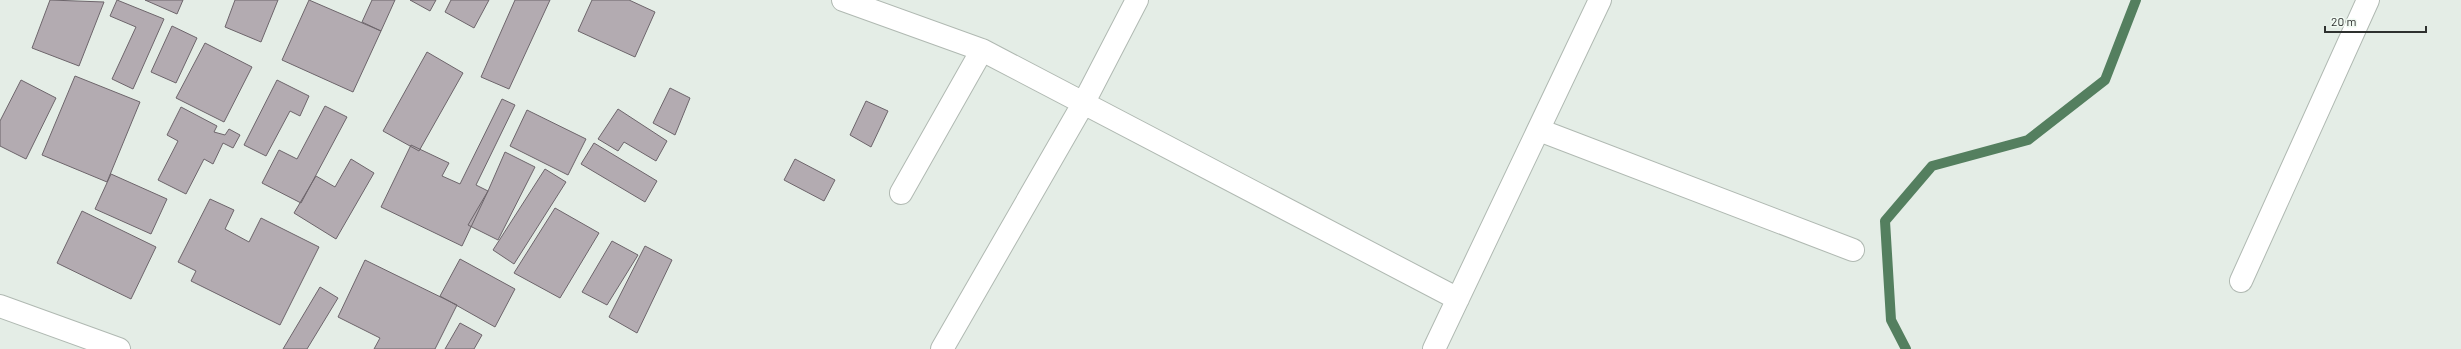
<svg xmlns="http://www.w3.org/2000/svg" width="2461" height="349" font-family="Barlow,sans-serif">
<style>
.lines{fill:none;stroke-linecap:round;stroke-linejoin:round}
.stream{stroke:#547f5f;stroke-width:10}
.building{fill:#b3abb1;stroke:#6d656b}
.minor-casing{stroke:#b0b9b2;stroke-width:24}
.minor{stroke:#fff;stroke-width:22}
</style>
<rect width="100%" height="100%" fill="#e4ede6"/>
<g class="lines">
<path class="stream" d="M1906 349 1891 320 1885 221 1932 166 2028 140 2105 80 2136 0"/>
</g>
<path class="building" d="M50 0 104 2 79 66 32 48Z
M117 0 164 19 133 89 112 79 136 27 110 16Z
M145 0H183L177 14Z
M235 0H278L261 42 225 27Z
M309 0 381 31 353 92 282 60Z
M372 0H395L381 31 362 22Z
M410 0H436L430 11Z
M451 0H489L474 28 445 12Z
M515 0H550L509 89 481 77Z
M592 0H629L655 12 635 57 578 31Z
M172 26 197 38 176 83 151 72Z
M205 43 252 67 224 122 176 98Z
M427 52 463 73 419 151 383 131Z
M75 76 140 102 107 182 42 155Z
M21 80 56 98 26 159 0 146V121Z
M277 80 309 96 300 116 290 111 266 156 244 145Z
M670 88 690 98 675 135 653 123Z
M502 99 515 105 476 185 488 191 462 246 381 207 411 145 449 163 442 176 460 184Z
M866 101 888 111 871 147 850 135Z
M325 106 347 117 301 203 262 183 279 150 297 159Z
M181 107 217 126 214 132 225 135 229 129 240 135 233 148 223 143 213 164 204 159 186 194 158 180 178 141 167 135Z
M618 109 667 141 656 161 624 142 618 151 598 139Z
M527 110 586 139 568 175 510 146Z
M594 143 657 181 645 202 581 164Z
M505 152 535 167 498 240 468 225 488 191Z
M351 159 374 173 336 239 294 213 316 176 335 187Z
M795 159 835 180 824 201 784 180Z
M545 169 566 182 514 264 493 250Z
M111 174 167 199 151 234 95 209Z
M210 199 234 210 225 229 249 242 261 218 319 247 280 325 191 281 196 271 178 262Z
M555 208 599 233 560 298 514 273Z
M82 211 156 247 131 299 57 263Z
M612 241 638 255 607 305 582 292Z
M645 246 672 260 637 333 609 317Z
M460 259 515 289 495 327 440 296Z
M365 260 457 305 435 349H374L380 338 338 317Z
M320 287 338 298 307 349H283Z
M460 323 482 335 474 349H445Z"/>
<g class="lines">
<defs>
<path id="minor" d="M843 0 982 50 1458 299
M1539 130 1853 250
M901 193 982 50
M2241 281 2368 0
M0 306 119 349
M942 349 1083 104 1137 0
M1434 349 1600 0"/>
</defs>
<use href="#minor" class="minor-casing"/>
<use href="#minor" class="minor"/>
</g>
<path d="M2325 26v6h101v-6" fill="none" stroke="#2e312f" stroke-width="2"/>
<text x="2331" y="26" font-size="12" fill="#2e312f" stroke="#f1faf3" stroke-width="3" paint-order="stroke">20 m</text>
</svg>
